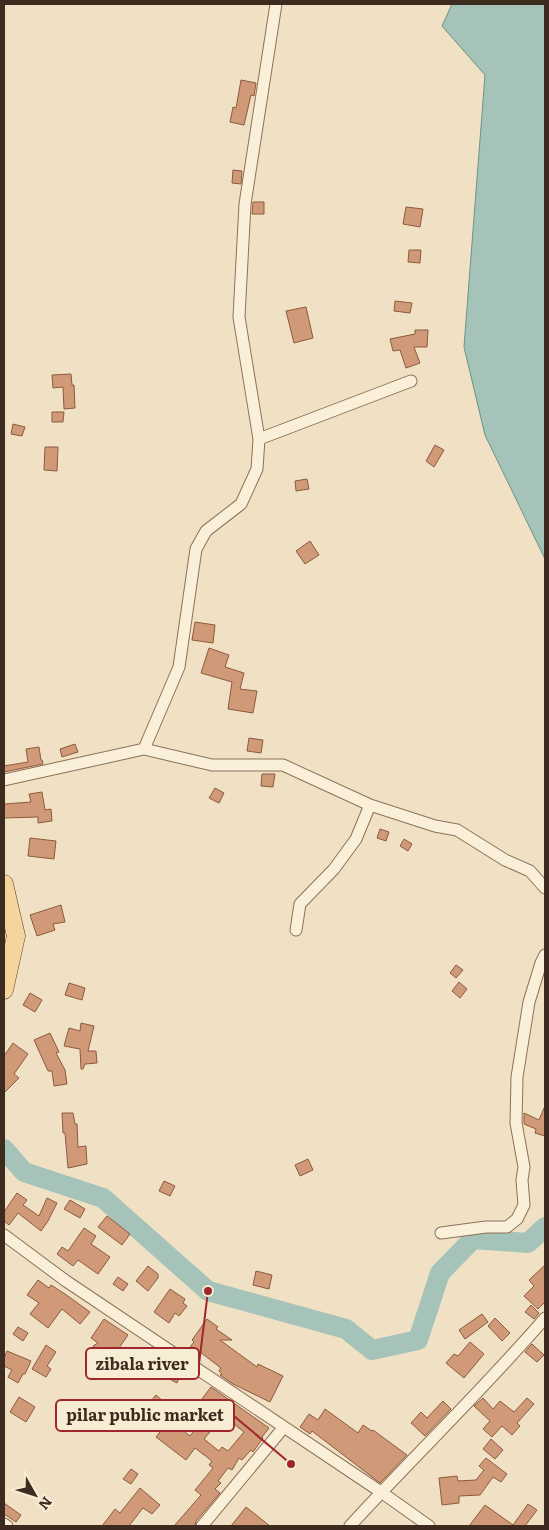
<svg xmlns="http://www.w3.org/2000/svg" width="549" height="1530" font-family="Literata,serif">
<style>
.water{fill:#a6c3ba;stroke:#6c9287}
.lines{fill:none;stroke-linecap:round;stroke-linejoin:round}
.river{stroke:#a6c3ba;stroke-width:20}
.building{fill:#d09978;stroke:#8d5a3e;fill-rule:evenodd}
.street-casing{stroke:#8c7259;stroke-width:13}
.primary-casing{stroke:#5a402e;stroke-width:19}
.street{stroke:#faefd8;stroke-width:11}
.primary{stroke:#f5d59b;stroke-width:18}
.leader{fill:none;stroke:#9e262c;stroke-width:2}
.callout-dot{fill:#9e262c;stroke:#f7ecd4;stroke-width:2}
.callout{fill:#f7ecd4;stroke:#9e262c;stroke-width:2}
.callout-label{font-size:16px;text-anchor:middle;font-weight:bold;fill:#3c2b1e}
</style>
<rect width="100%" height="100%" fill="#f0e1c4"/>
<path class="water" d="M452 4H545V559L485 435 464 347 485 75 442 26Z"/>
<g class="lines">
<path class="river" d="M4 1149 24 1172 103 1198 208 1291 346 1329 372 1350 418 1340 440 1273 473 1239 528 1243 545 1227"/>
</g>
<path class="building" d="M241 80 256 83 254 96 251 95 244 125 230 122 233 107 236 108Z
M233 170 242 171 241 184 232 183Z
M253 202H264V214H252Z
M406 207 423 209 420 227 403 224Z
M409 250H421L420 263 408 262Z
M395 301 412 303 410 313 394 311Z
M306 307 313 338 294 343 286 311Z
M415 330H428L427 347H414L420 363 406 368 400 350 393 351 390 339 415 334Z
M71 374 72 385H74L75 408 64 409 63 387 53 388 52 375Z
M52 412H64L63 422H52Z
M13 424 25 427 22 436 11 434Z
M435 445 444 450 434 467 426 461Z
M45 447H58L57 471 44 470Z
M307 479 309 489 296 491 295 481Z
M310 541 319 555 305 564 296 551Z
M195 622 215 625 213 643 192 640Z
M209 648 229 655 225 667 244 673 240 689 257 691 253 713 228 709 232 682 201 673Z
M249 738 263 740 261 753 247 751Z
M75 744 78 752 62 757 60 749Z
M39 747 41 760H42L43 764 4 772V766L28 762 26 749Z
M262 774H275L273 787 261 786Z
M215 788 224 793 219 803 209 798Z
M42 792 45 810 51 809 52 821 38 823V817L4 818V804L31 802 29 794Z
M380 829 389 832 386 841 377 838Z
M30 838 56 841 54 859 28 856Z
M404 839 412 844 408 851 400 846Z
M61 905 65 922 53 924 55 930 37 936 30 915Z
M456 965 463 970 456 978 450 973Z
M459 982 467 989 460 998 452 991Z
M69 983 85 988 82 1000 65 995Z
M30 993 42 1000 35 1012 23 1005Z
M81 1023 94 1026 88 1051H96L97 1063 85 1064 83 1069H81L80 1049 64 1046 69 1028 80 1031Z
M50 1033 59 1052 56 1053 65 1070 67 1084 54 1086 52 1071H48L34 1040Z
M13 1043 28 1054 14 1074 19 1078 4 1093V1056Z
M544 1108H545V1136L535 1133 536 1129 524 1124V1113L539 1120Z
M62 1113H73L75 1124H77L78 1147 86 1146 87 1164 68 1168 65 1133H63Z
M308 1159 313 1170 300 1176 295 1165Z
M164 1181 175 1186 170 1196 159 1191Z
M17 1193 27 1200 23 1205 39 1216 47 1198 57 1203 48 1221 41 1231 18 1213 9 1225 4 1221V1212Z
M70 1200 85 1209 80 1218 64 1209Z
M107 1216 130 1234 122 1245 98 1227Z
M84 1228 96 1236 91 1244 110 1257 98 1274 78 1260 73 1266 57 1254 62 1247 68 1251Z
M545 1265V1302L538 1309 524 1296 534 1286 529 1280Z
M148 1266 158 1274V1278L148 1291 136 1281Z
M256 1271 272 1275 269 1289 253 1285Z
M118 1277 128 1284 123 1291 113 1284Z
M38 1280 49 1288 51 1285 65 1294 90 1312 80 1324 62 1309 48 1328 30 1314 39 1303 27 1295Z
M170 1289 185 1299 183 1303 187 1306 179 1316 175 1313 169 1323 154 1312Z
M531 1305 539 1313 534 1319 525 1312Z
M482 1314 488 1322 465 1339 459 1330Z
M495 1318 510 1333 502 1341 488 1326Z
M104 1319 128 1335 119 1348 121 1349 113 1360 93 1346 98 1343 91 1338Z
M207 1319 218 1327 216 1329 232 1340H220L257 1367 258 1364 283 1376 270 1402 233 1384 220 1375 222 1374 219 1371 221 1368 200 1352 195 1358 186 1352 194 1342 192 1340Z
M18 1327 28 1333 23 1341 13 1334Z
M470 1342 484 1354 464 1378 446 1363 454 1354 458 1356Z
M532 1344 544 1355 537 1362 525 1352Z
M46 1345 56 1352 47 1366 51 1369 46 1377 32 1369Z
M7 1351 31 1361 25 1374H23L18 1383 8 1377 12 1370 4 1366V1358Z
M151 1358 181 1373 177 1383 145 1366Z
M211 1387 269 1428 262 1437 263 1438 253 1452 251 1450 242 1460 239 1458 232 1470 228 1468 218 1481 221 1483 215 1489 220 1493 196 1521 195 1526H174L201 1495 195 1490 213 1468 209 1465 212 1461 195 1448 186 1460 156 1437 160 1432 139 1416 156 1395 172 1409 166 1416 190 1436 209 1412 199 1403ZM220 1420 225 1424 229 1420 244 1432 228 1451 222 1447 219 1451 204 1439Z
M19 1397 35 1407 26 1422 10 1412Z
M483 1398 493 1409 500 1401 514 1412 527 1398 534 1404 517 1423 520 1426 512 1435 502 1426 492 1437 483 1429 490 1421 474 1406Z
M443 1401 451 1409 425 1436 411 1423 421 1412 427 1418Z
M325 1409 358 1433 363 1425 372 1431 373 1430 407 1455 380 1483 312 1431 310 1434 300 1427 309 1414 318 1420Z
M491 1439 503 1450 495 1459 483 1449Z
M486 1458 507 1474 501 1482 493 1477 480 1495 459 1496V1503L442 1505 439 1478 457 1476 458 1481 476 1480 484 1470 479 1466Z
M131 1469 138 1474 131 1484 123 1479Z
M140 1488 160 1505 152 1514 143 1508 129 1526H102L115 1509 120 1513Z
M4 1503 21 1515 16 1522 4 1514Z
M528 1504 537 1510 525 1526H469L485 1505 513 1525Z
M246 1507 270 1526H231Z"/>
<g class="lines">
<defs>
<path id="street" d="M259 439 411 381
M144 749 212 765H283L370 805 435 826 457 830 505 860 530 871 545 888
M4 780 144 749 179 667 196 549 206 531 241 504 257 469 259 439 239 317 245 204 276 4
M296 930 300 904 334 869 356 839 370 805
M441 1233 486 1227H507L517 1219 524 1205 522 1180 524 1167 516 1123 517 1077 529 1002 541 963 545 955
M4 1235 66 1281 381 1492 429 1526
M4 1524 7 1526
M202 1526 284 1427
M350 1526C414 1456 483 1390 545 1318"/>
<path id="primary" d="M4 884 16 936 4 990"/>
</defs>
<use href="#street" class="street-casing"/>
<use href="#primary" class="primary-casing"/>
<use href="#street" class="street"/>
<use href="#primary" class="primary"/>
</g>
<path class="leader" d="M208 1291L199 1364M291 1464L234 1416"/>
<g class="callout-dot">
<circle cx="208" cy="1291" r="5"/>
<circle cx="291" cy="1464" r="5"/>
</g>
<g class="callout">
<rect x="86" y="1348" width="113" height="31" rx="5"/>
<rect x="56" y="1400" width="178" height="31" rx="5"/>
</g>
<g class="callout-label">
<text x="142" y="1370">zibala river</text>
<text x="145" y="1421">pilar public market</text>
</g>
<rect width="549" height="1530" fill="none" stroke="#3c2b1e" stroke-width="10"/>
<g transform="translate(35 1495) rotate(129)" stroke="#f7ecd4" stroke-width="4" paint-order="stroke">
<path d="M0-4L9 19L0 12L-9 19Z" fill="#3c2b1e"/>
<text y="-8" font-size="14" font-weight="bold" text-anchor="middle" fill="#3c2b1e">N</text>
</g>
</svg>
